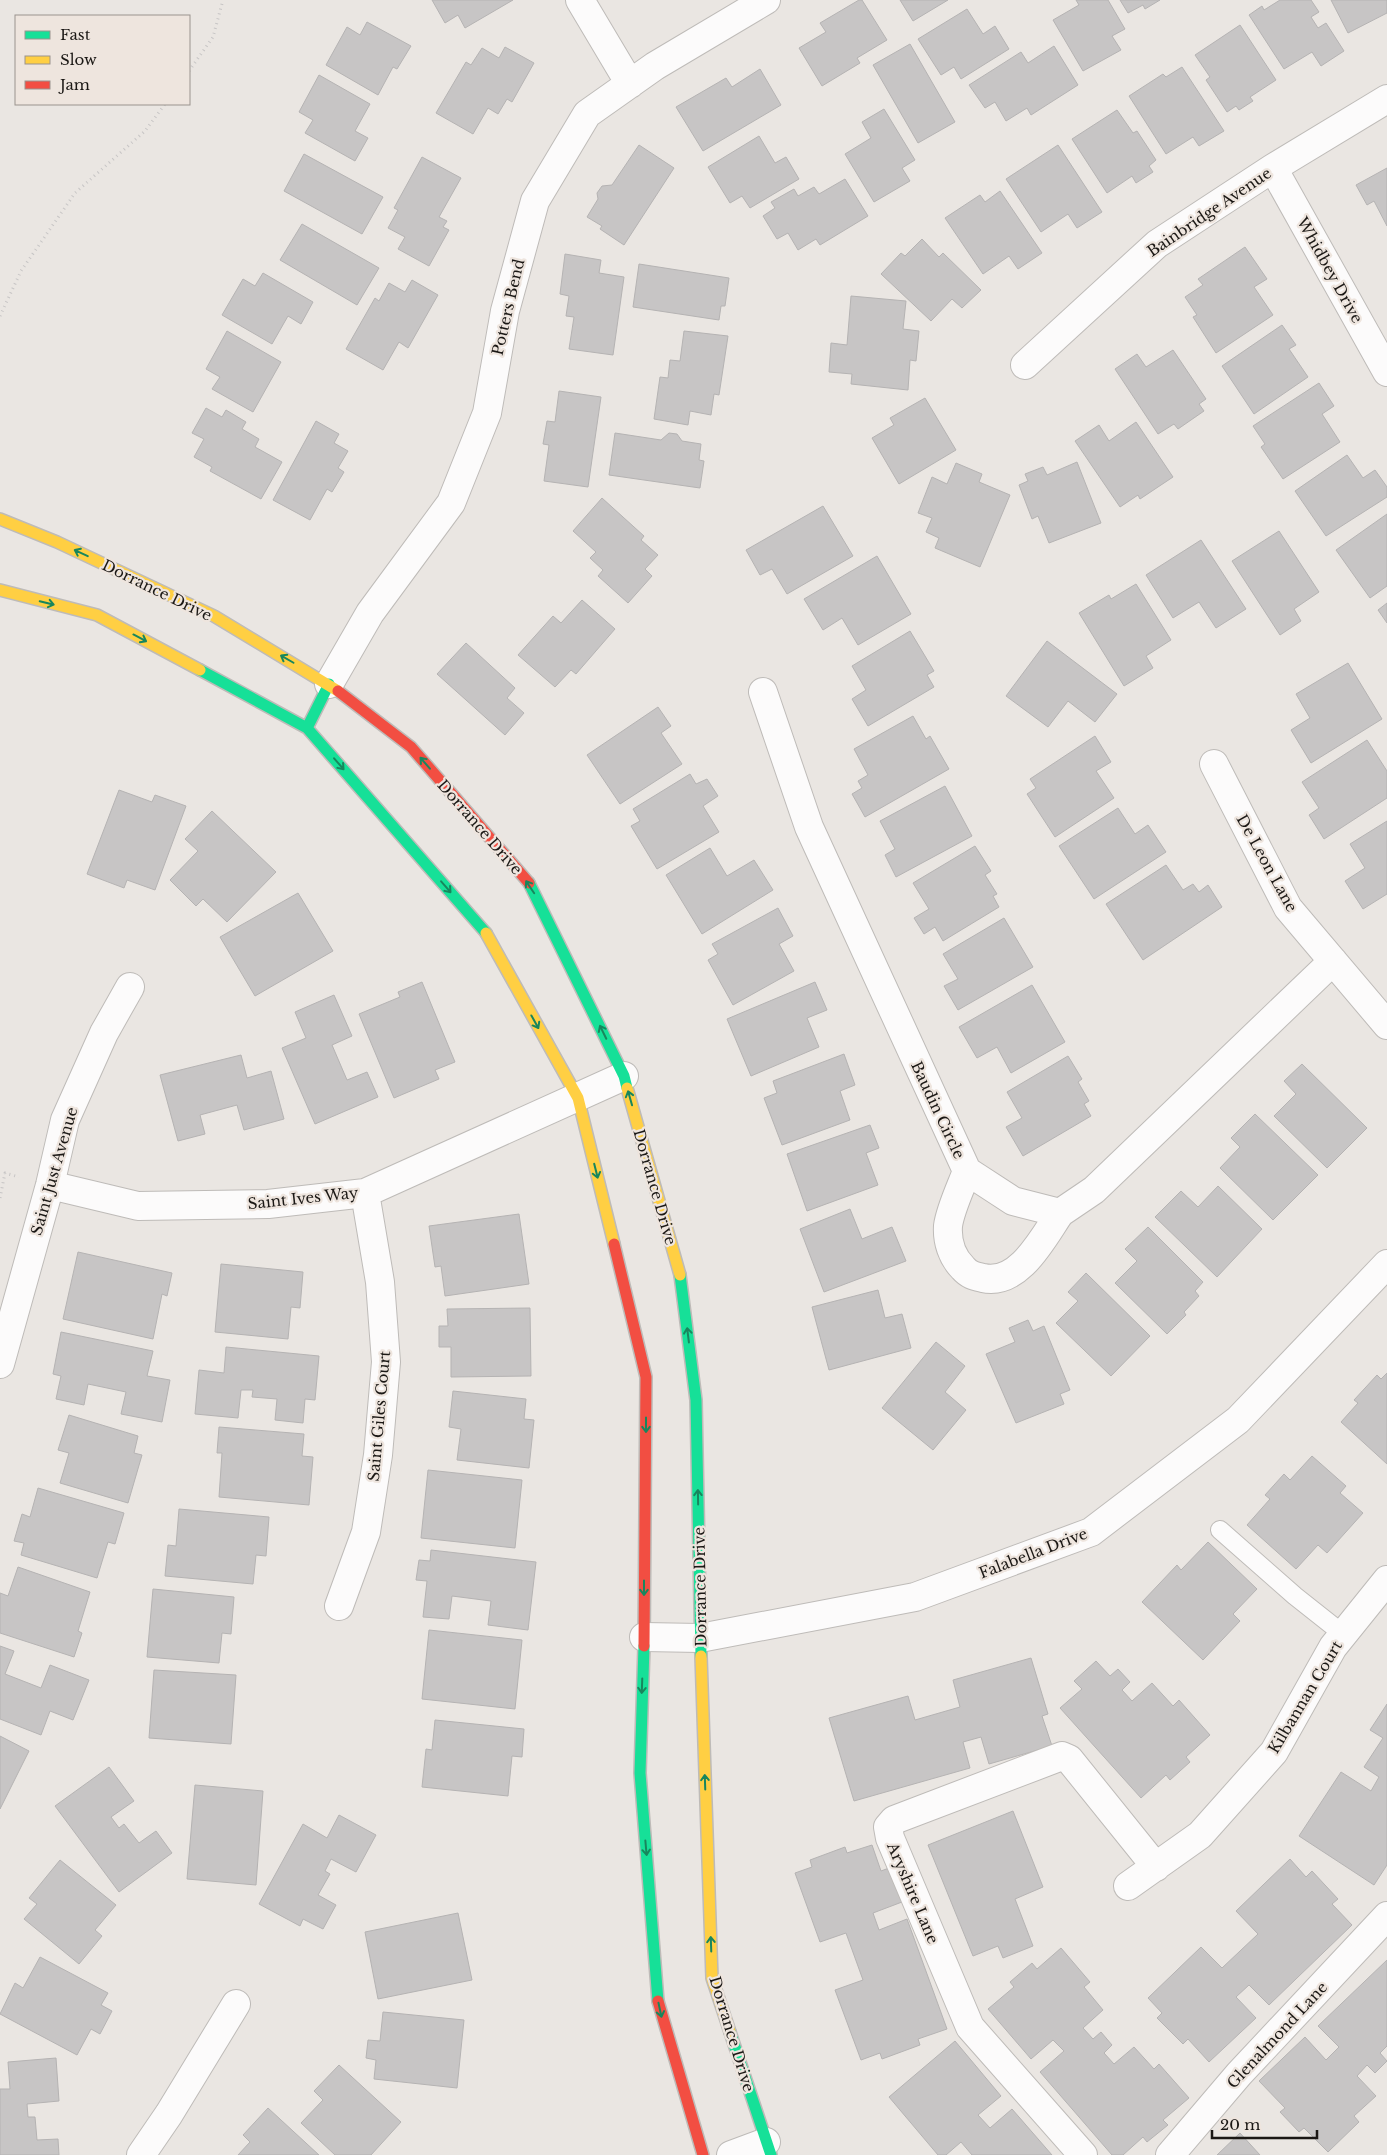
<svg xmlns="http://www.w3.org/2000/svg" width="1387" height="2155" font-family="'Libre Baskerville',serif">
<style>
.building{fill:#c7c5c5;stroke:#b5b3b3}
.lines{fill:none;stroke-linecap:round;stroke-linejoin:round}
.lane-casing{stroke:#bebbb8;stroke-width:20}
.street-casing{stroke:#bebbb8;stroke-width:30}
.fast-casing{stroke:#bebbb8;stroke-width:14}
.slow-casing{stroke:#bebbb8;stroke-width:14}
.jam-casing{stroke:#bebbb8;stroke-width:14}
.path{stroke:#c7c5c5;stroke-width:3;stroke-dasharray:1 4;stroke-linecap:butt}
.lane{stroke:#fcfbfb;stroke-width:18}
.street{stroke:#fcfbfb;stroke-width:28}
.fast{stroke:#16e098;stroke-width:11}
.slow{stroke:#ffcf43;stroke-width:11}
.jam{stroke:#f24e42;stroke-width:11}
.oneway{stroke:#18865d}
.labels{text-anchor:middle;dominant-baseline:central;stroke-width:4.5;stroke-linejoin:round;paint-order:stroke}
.street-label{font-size:15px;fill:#1b1815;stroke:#eee5de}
</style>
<rect width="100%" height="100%" fill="#eae6e2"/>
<path class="building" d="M432 0H513L465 28 458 15 445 23Z
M859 0H862L887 40 857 58 860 63 822 86 799 48 826 32 820 23Z
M900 0H948L913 21Z
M1076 0H1108L1125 29 1112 36 1121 50 1083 71 1053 20 1079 5Z
M1120 0H1160L1145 9 1143 5 1128 13Z
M1280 0H1311L1319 12 1311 17 1318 28 1326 23 1344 51 1321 66 1312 52 1284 69 1249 15 1262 6 1264 10Z
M1331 0H1387V13L1348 33Z
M967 9 983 34 995 26 1009 49 961 79 954 67 941 75 918 39Z
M367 22 411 46 397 69 393 67 378 95 326 65 347 27 360 35Z
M1240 25 1276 80 1250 97 1253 101 1239 110 1236 106 1227 112 1206 80 1210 77 1195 55Z
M910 44 955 122 918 143 873 65Z
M1054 46 1078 85 1031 115 1027 108 1006 121 995 102 985 108 969 85 1021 52 1028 63Z
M505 47 534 63 512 102 507 99 498 114 488 108 473 134 436 113 466 62 471 65 482 48 499 58Z
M1182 67 1224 131 1199 146 1193 137 1166 154 1129 96 1163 74 1166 77Z
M760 69 781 105 703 151 676 107 726 78 732 87Z
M319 75 370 104 355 131 368 138 355 161 305 133 313 120 299 112Z
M884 109 915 160 902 168 910 181 874 202 845 154 871 138 862 122Z
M1117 110 1133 133 1137 131 1156 160 1149 166 1153 172 1136 183 1132 176 1107 193 1072 139Z
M759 136 775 163 786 157 799 179 750 208 742 196 730 203 708 167Z
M639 145 674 168 624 245 600 229 602 226 587 217 598 199 597 193 602 186 612 185Z
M1058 145 1102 212 1077 228 1068 214 1041 232 1006 179Z
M304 154 383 197 362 234 284 191Z
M422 157 461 178 439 217 447 221 443 227 449 230 429 266 398 249 405 237 388 228 398 210 394 208Z
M1387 168V226L1374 201 1367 205 1356 185Z
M845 179 868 216 820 245 816 239 798 250 788 233 777 239 763 216 775 208 771 202 794 189 798 196 814 187 819 194Z
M1000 191 1042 253 1018 269 1009 256 983 274 945 218 980 195 985 202Z
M302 224 379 268 357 305 280 260Z
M922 239 939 257 943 253 981 290 962 308 952 299 931 321 881 274 901 253 905 256Z
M1245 247 1267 279 1254 287 1273 315 1216 353 1193 317 1197 315 1185 297 1203 285 1198 279Z
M565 254 601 260 599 273 624 277 613 355 569 349 574 317 566 316 569 296 560 294Z
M639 264 729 278 725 306H721L719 320 633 307Z
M263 273 313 302 301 324 288 316 272 344 222 315 243 279 255 286Z
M412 280 438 295 408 348 399 342 383 370 346 349 375 298 379 301 389 283 405 292Z
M851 296 906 301 903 329 919 331 916 361 910 360 908 390 851 384 852 374 829 372 831 343 847 345Z
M1282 325 1296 345 1289 349 1308 377 1254 414 1222 366Z
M227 331 281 362 253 412 212 389 220 377 206 369Z
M684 331 728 336 719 395 714 394 711 415 690 411 688 425 654 419 660 377 668 378 670 360 680 361Z
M1173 350 1206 399 1199 404 1204 411 1178 429 1174 424 1158 434 1115 369 1137 354 1146 367Z
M1319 383 1334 406 1322 414 1340 442 1283 479 1261 447 1265 444 1253 426Z
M559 391 601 397 588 487 544 481 549 445 543 444 547 421 555 422Z
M925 398 956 450 899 484 872 438 894 425 890 418Z
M206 408 222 417 226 410 246 422 242 429 259 439 255 447 282 462 261 499 210 471 212 467 194 457 204 439 192 433Z
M316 421 339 434 334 443 348 451 338 468 344 472 332 492 327 489 310 520 273 500Z
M1136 422 1173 477 1140 499 1138 495 1120 507 1075 441 1099 425 1109 441Z
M615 433 661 440 669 433 677 434 682 441 701 444 699 460 704 461 700 488 609 475Z
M1347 455 1363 478 1375 470 1387 487V497L1326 536 1295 491Z
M1077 462 1101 523 1049 543 1038 516 1032 519 1019 485 1028 481 1025 474 1043 467 1047 475Z
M956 463 982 474 979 482 1010 495 980 567 935 548 939 538 926 532 932 518 918 513 932 477 947 484Z
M602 498 644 536 641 540 658 555 645 569 652 576 628 603 598 576 603 570 590 558 596 552 573 531Z
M823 506 853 556 787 594 772 569 760 575 746 550Z
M1387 514V586L1370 598 1336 550Z
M1279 531 1319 592 1294 609 1301 621 1280 635 1232 561Z
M1201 540 1246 609 1216 628 1199 602 1173 618 1146 575Z
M877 556 911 614 858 645 842 618 823 630 804 599Z
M1136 584 1171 640 1146 656 1153 668 1124 686 1079 613 1109 595 1111 599Z
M582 600 615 629 576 674 571 670 555 687 518 655 553 616 561 623Z
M1387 603V623L1378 610Z
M910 631 934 671 927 675 934 687 868 726 852 699 866 690 852 666Z
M1047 641 1117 694 1095 722 1068 701 1048 727 1006 696Z
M466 643 515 688 507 698 524 713 505 735 437 674Z
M1348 663 1382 719 1311 763 1291 730 1310 718 1296 694Z
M658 707 671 726 661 733 682 764 620 804 587 755Z
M913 716 926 739 930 736 949 769 865 817 852 794 862 788 858 781 868 775 854 749Z
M1095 736 1111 762 1096 771 1114 798 1055 837 1027 794 1036 788 1030 779Z
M1367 740 1387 771V798L1324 839 1309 815 1319 808 1302 782Z
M690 774 696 784 707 779 718 796 703 806 719 832 657 869 631 826 640 821 633 809Z
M945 786 972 836 896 877 885 855 895 849 880 821Z
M119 790 152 802 155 795 186 806 155 890 127 880 124 888 87 874Z
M1118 808 1135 834 1148 825 1166 852 1094 899 1059 846Z
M212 811 276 872 227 922 203 899 196 906 170 880 198 851 185 839Z
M1387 821V894L1363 909 1345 881 1365 868 1350 844Z
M975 846 991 871 985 875 997 894 993 896 999 907 943 941 935 927 924 934 914 918 929 909 913 883Z
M710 848 727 876 754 860 773 890 702 934 666 875Z
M1166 865 1183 890 1193 884 1199 892 1208 885 1222 907 1143 960 1106 904Z
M298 893 333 951 255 996 220 937Z
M778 908 793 936 779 944 794 971 733 1005 708 960 718 954 712 944Z
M1004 918 1033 967 958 1010 944 986 958 979 943 954Z
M422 982 455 1062 435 1070 439 1079 394 1098 359 1014 400 997 398 992Z
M815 982 827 1010 807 1018 819 1047 751 1076 727 1019Z
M1032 985 1065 1042 1011 1073 997 1047 977 1058 959 1027Z
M334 995 352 1036 332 1045 347 1080 367 1072 378 1097 315 1124 282 1048 306 1038 295 1012Z
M844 1054 855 1085 840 1091 850 1120 782 1145 764 1098 777 1093 773 1081Z
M241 1055 247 1078 271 1071 284 1119 244 1130 237 1105 200 1115 205 1134 178 1141 160 1075Z
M1068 1056 1082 1079 1078 1082 1089 1101 1084 1104 1091 1116 1023 1156 1006 1127 1022 1118 1007 1092Z
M1302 1064 1367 1128 1327 1168 1274 1116 1296 1094 1284 1081Z
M1255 1114 1318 1175 1273 1220 1220 1168 1240 1147 1231 1138Z
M870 1125 879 1148 866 1153 878 1185 807 1211 787 1154Z
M1218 1186 1262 1229 1217 1277 1155 1217 1181 1191 1198 1207Z
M850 1209 862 1239 892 1227 906 1261 824 1292 800 1229Z
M519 1214 529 1284 445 1296 441 1266 435 1267 429 1226Z
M1148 1227 1203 1282 1195 1291 1199 1296 1184 1312 1186 1315 1167 1334 1115 1283 1137 1261 1125 1249Z
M78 1252 172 1273 167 1296 162 1294 153 1339 63 1319Z
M221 1264 303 1272 300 1308 291 1307 288 1339 215 1332Z
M1086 1273 1150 1336 1111 1376 1056 1323 1078 1301 1068 1292Z
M878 1290 885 1318 902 1314 911 1348 829 1370 812 1307Z
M530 1308 531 1376 451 1377V1347H439V1326H448L447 1309Z
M1028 1320 1033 1331 1044 1326 1070 1390 1060 1394 1064 1404 1016 1423 986 1354 1015 1342 1009 1328Z
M61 1332 153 1351 147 1376 170 1380 162 1422 121 1414 126 1392 88 1384 84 1405 56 1399 61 1376 53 1374Z
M936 1342 965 1366 945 1392 966 1410 933 1450 882 1408Z
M226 1347 319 1356 315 1400 305 1399 303 1423 275 1420 277 1399 252 1397 253 1390H241L238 1418 195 1414 199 1370 224 1373Z
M1387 1373V1464L1341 1422 1358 1403 1354 1400 1377 1375 1381 1379Z
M453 1391 526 1399 524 1419 534 1420 529 1468 457 1460 461 1429 449 1427Z
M69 1415 138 1436 134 1453 142 1455 128 1503 60 1483 69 1453 58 1450Z
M219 1427 304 1434 302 1456 313 1457 309 1505 219 1497 222 1453H217Z
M1312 1456 1346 1486 1340 1493 1363 1513 1327 1553 1318 1545 1296 1569 1247 1525 1270 1499 1265 1495 1284 1474 1290 1480Z
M428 1470 522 1480 515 1548 421 1538Z
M38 1488 124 1513 115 1544 108 1542 97 1578 21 1555 24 1543 14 1541 22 1514 30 1517Z
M179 1509 269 1517 266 1556 256 1555 253 1584 165 1576 168 1545 176 1546Z
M1208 1542 1257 1589 1233 1614 1240 1621 1203 1660 1142 1602 1177 1565 1181 1570Z
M431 1550 536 1562 528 1630 488 1625 491 1601 452 1596 449 1619 423 1617 427 1581 416 1580 419 1560 430 1561Z
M18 1567 90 1592 78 1631 82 1633 74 1657 0 1633V1593L8 1596Z
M153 1589 234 1597 231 1634 222 1633 219 1663 147 1657Z
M429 1630 522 1640 515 1709 422 1699Z
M0 1646 14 1651 5 1674 41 1688 50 1665 89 1680 73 1720 50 1711 41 1735 0 1719Z
M1031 1658 1048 1714 1042 1716 1052 1746 989 1764 981 1737 963 1742 970 1768 854 1801 829 1718 908 1696 915 1720 960 1707 953 1680Z
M1096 1661 1110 1676 1118 1669 1130 1682 1122 1690 1132 1701 1152 1683 1173 1706 1179 1700 1210 1735 1186 1757 1190 1762 1170 1780 1166 1775 1141 1798 1060 1708 1082 1689 1074 1681Z
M154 1670 236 1675 231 1744 149 1738Z
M1387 1704V1865L1374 1885 1299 1836 1341 1772 1371 1791 1379 1777 1364 1767 1383 1738 1370 1730Z
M435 1720 524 1729 522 1757 512 1756 508 1796 422 1787 426 1749 432 1750Z
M0 1736 29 1751 0 1809Z
M109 1767 134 1801 111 1817 119 1828 124 1824 139 1843 156 1831 172 1853 119 1892 55 1806Z
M195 1785 263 1791 256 1885 187 1879Z
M1013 1811 1043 1887 1015 1899 1033 1946 1003 1958 998 1946 973 1956 928 1845Z
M339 1815 376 1835 356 1872 331 1859 325 1871 330 1874 318 1895 336 1905 323 1929 303 1919 300 1926 259 1904 303 1824 327 1838Z
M872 1845 881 1871 889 1868 902 1902 873 1913 879 1930 907 1919 947 2029 918 2039 920 2045 882 2059 880 2053 861 2060 835 1990 863 1980 846 1933 820 1942 795 1873 812 1867 810 1860 845 1847 847 1853Z
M1290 1859 1306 1877 1312 1871 1338 1899 1332 1904 1352 1925 1269 2005 1249 1985 1236 1997 1256 2018 1209 2062 1188 2039 1183 2044 1157 2018 1162 2013 1148 1998 1201 1947 1222 1968 1258 1934 1236 1911Z
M60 1860 116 1905 95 1930 102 1936 79 1964 24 1919 37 1904 29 1898Z
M458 1913 472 1980 378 1999 365 1932Z
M1061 1948 1090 1982 1084 1987 1103 2010 1083 2028 1093 2039 1101 2032 1112 2045 1104 2053 1114 2064 1134 2047 1154 2069 1159 2064 1189 2098 1163 2120 1168 2125 1147 2142 1143 2137 1123 2155H1112L1040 2072 1064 2051 1053 2040 1031 2059 988 2009 1014 1987 1010 1982 1032 1963 1037 1969Z
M40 1957 108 1993 101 2005 112 2011 100 2034 91 2029 77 2055 0 2014 15 1983 23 1988Z
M1387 1960V2046L1380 2053 1387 2061 1375 2073 1367 2065 1357 2076 1376 2096 1354 2116 1359 2122 1328 2152 1304 2128 1299 2132 1280 2112 1285 2108 1259 2081 1305 2037 1326 2060 1339 2047 1318 2026Z
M383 2012 464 2020 457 2088 374 2079 376 2060 366 2058 368 2040 380 2041Z
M955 2041 1001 2096 978 2115 990 2128 1012 2109 1052 2155H972L961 2142 946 2155H938L889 2097Z
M56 2058 59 2101 27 2104 28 2117H35L37 2140 58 2139 59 2155H0V2089H10L8 2062Z
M339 2065 401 2122 371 2155H335L301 2123 323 2100 314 2091Z
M268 2108 319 2155H238L250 2142 243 2135Z
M1240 2133 1260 2155H1217Z"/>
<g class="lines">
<defs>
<path id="lane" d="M1220 1530 1295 1596 1343 1634"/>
<path id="street" d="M580 0 630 84
M1273 168 1387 372
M1025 365 1157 244 1273 168 1387 99
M329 684 370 613 451 503 487 413 505 311 535 201 587 114 655 66 766 0
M763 692 809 827 967 1171 1013 1201 1060 1213 1094 1190 1333 961
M1214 764 1288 908 1387 1025
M967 1171C961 1187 950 1210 948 1226 947 1241 952 1257 963 1268 969 1275 974 1276 983 1278 1019 1286 1043 1238 1060 1213
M50 1185 138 1206 268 1204 365 1193 624 1076
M0 1364 50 1185 65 1120 104 1033 130 987
M339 1606 366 1532 378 1455 386 1362 380 1282 365 1193
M644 1637 700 1638 915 1597 1091 1532 1238 1420 1387 1264
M1128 1886 1200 1835 1274 1752 1333 1647 1387 1580
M141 2155 169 2114 236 2004
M731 2155 766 2142
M1083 2155 970 2027 890 1838 888 1827 894 1820 1062 1756 1069 1759 1156 1867
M1170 2155 1239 2074 1387 1916"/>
<path id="fast" d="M200 670 307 728 486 933
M307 728 329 684
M529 883 624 1076 627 1088
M680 1275 696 1400 701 1656
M644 1646 640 1773 658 2001
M730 2032 771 2155"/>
<path id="slow" d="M0 519 57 542 214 616 338 691
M0 590 97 615 200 670
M486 933 578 1098 614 1244
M627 1088 680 1275
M701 1656 712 1978 730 2032"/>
<path id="jam" d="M338 691 411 747 529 883
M614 1244 646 1377 644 1646
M658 2001 703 2155"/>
</defs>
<use href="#lane" class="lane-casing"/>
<use href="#street" class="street-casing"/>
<use href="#fast" class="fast-casing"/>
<use href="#slow" class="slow-casing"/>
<use href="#jam" class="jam-casing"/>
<path class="path" d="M189 71 213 37 223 0
M0 316 21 271 75 193 145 131 165 104
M0 1198 5 1173 19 1177"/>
<use href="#lane" class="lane"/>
<use href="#street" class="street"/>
<use href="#fast" class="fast"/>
<use href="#slow" class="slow"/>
<use href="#jam" class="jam"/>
</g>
<defs><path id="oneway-shaft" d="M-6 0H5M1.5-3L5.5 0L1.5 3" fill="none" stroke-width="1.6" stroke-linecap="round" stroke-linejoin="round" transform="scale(1.25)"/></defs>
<g class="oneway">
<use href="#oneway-shaft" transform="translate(81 553) rotate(-155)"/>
<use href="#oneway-shaft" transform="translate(47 603) rotate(14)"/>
<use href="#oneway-shaft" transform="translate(140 638) rotate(28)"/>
<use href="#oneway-shaft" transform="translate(287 659) rotate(-150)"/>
<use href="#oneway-shaft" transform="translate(425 763) rotate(-131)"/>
<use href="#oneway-shaft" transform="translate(339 764) rotate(49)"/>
<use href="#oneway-shaft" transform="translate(446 887) rotate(49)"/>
<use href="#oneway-shaft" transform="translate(530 887) rotate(-124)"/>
<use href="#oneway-shaft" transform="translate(535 1022) rotate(61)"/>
<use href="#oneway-shaft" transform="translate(603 1032) rotate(-116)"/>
<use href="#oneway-shaft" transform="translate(630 1098) rotate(-106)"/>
<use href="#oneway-shaft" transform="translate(596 1171) rotate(76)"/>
<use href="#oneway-shaft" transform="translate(688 1335) rotate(-97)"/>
<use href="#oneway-shaft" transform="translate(646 1425) rotate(90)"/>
<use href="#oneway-shaft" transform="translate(698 1497) rotate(-91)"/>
<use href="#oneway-shaft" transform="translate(644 1588) rotate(90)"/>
<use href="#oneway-shaft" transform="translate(642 1686) rotate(92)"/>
<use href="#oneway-shaft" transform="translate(705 1782) rotate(-92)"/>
<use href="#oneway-shaft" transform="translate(646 1848) rotate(85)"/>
<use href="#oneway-shaft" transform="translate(711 1944) rotate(-92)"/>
<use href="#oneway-shaft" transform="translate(660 2010) rotate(78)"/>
</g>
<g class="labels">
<g class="street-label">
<text transform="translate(1209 212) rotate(-34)">Bainbridge Avenue</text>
<text transform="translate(1330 270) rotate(61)">Whidbey Drive</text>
<text transform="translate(508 307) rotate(-77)">Potters Bend</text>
<text transform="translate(157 590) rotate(26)">Dorrance Drive</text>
<text transform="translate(480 827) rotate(49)">Dorrance Drive</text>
<text transform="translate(1267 863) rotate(61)">De Leon Lane</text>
<text transform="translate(938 1110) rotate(65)">Baudin Circle</text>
<text transform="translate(54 1171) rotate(-74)">Saint Just Avenue</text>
<text transform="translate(655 1187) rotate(74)">Dorrance Drive</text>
<text transform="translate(303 1198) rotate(-6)">Saint Ives Way</text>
<text transform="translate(379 1416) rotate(-85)">Saint Giles Court</text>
<text transform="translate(1033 1553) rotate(-21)">Falabella Drive</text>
<text transform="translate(700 1587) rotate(-91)">Dorrance Drive</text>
<text transform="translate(1305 1697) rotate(-59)">Kilbannan Court</text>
<text transform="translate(913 1893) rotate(67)">Aryshire Lane</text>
<text transform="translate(732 2034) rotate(73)">Dorrance Drive</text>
<text transform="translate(1277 2035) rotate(-47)">Glenalmond Lane</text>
</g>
</g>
<rect x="15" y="15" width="175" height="90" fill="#eee5de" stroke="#9a938e"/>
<rect x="25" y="31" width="25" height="8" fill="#16e098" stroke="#9a938e"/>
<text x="60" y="40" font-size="15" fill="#1b1815">Fast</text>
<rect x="25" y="56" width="25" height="8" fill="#ffcf43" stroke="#9a938e"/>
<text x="60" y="65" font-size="15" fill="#1b1815">Slow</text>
<rect x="25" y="81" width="25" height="8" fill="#f24e42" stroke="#9a938e"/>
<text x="60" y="90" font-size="15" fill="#1b1815">Jam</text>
<path d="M1212 2130v8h105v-8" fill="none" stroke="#1b1815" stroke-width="2.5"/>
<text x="1220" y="2130" font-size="15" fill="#1b1815" stroke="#eee5de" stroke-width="4" paint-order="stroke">20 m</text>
</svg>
